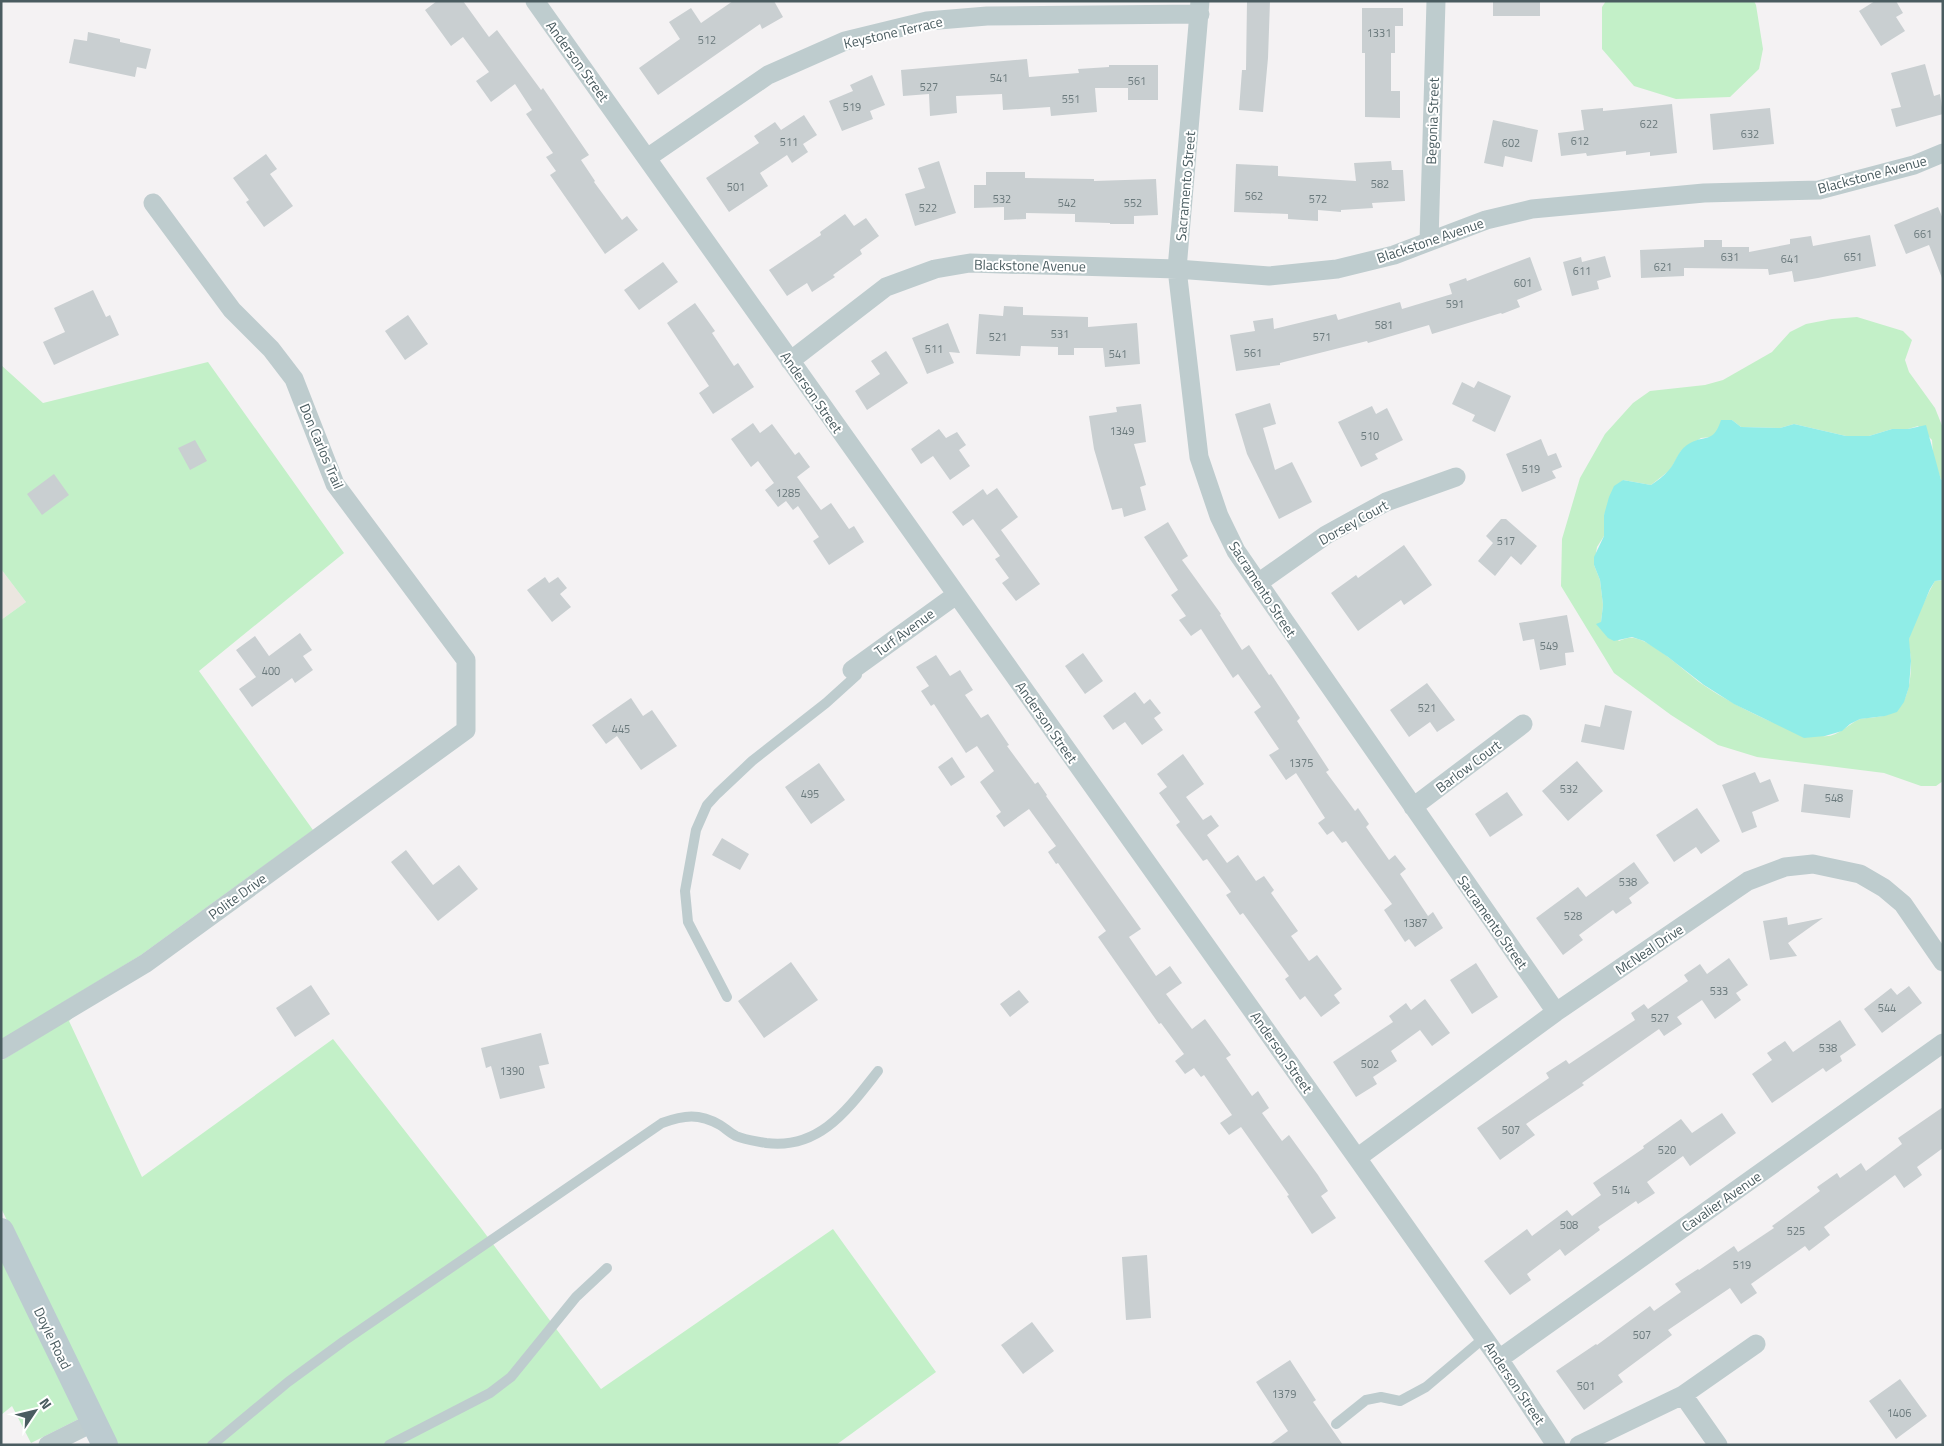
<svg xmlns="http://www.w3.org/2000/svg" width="1944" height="1446" font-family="'Titillium Web',sans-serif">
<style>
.commercial{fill:#ebe6e0}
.green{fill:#c3f0c8}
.water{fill:#90ede7}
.building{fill:#c9cfd1}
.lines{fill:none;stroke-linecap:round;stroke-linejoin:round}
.service{stroke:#beccce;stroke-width:10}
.minor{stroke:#beccce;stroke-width:19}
.secondary{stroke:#bccbd0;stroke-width:26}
.labels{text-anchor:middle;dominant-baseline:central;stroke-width:4;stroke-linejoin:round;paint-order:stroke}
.number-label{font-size:11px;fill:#6a797c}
.street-label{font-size:14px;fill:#4a5c60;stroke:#fff}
</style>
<rect width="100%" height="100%" fill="#f4f2f3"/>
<path class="commercial" d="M1 569 26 602 1 620Z"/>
<path class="green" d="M1606 1H1754L1756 5 1763 49 1759 69 1730 97 1676 99 1634 86 1602 49V7Z
M1857 317 1903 331 1912 340 1905 360 1909 372 1935 408 1943 428V479L1941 480 1933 456 1932 440 1918 426 1908 429H1892L1869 436H1846L1794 424 1780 428 1741 427 1732 420 1711 437 1701 438 1681 451 1670 470 1651 485 1623 480 1604 515V536L1597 547 1594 565 1600 580 1603 605 1601 622 1619 641C1624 639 1629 637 1634 638 1655 642 1684 671 1702 684 1712 691 1724 698 1735 704 1762 719 1792 732 1823 736 1837 738 1848 724 1860 719 1869 717 1878 718 1886 715 1908 710 1911 681 1911 662 1911 654 1908 646 1909 639 1910 630 1930 589 1935 581L1943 580V781L1936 786H1921L1884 773 1757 757 1718 745 1671 715 1614 673 1561 586 1562 539 1580 478 1605 434 1633 403 1650 391 1705 385 1723 380 1772 352 1790 332 1806 324 1832 319Z
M208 362 344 553 199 671 313 830 141 955 1 1040V620L26 602 1 569V365L43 403Z
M74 1016 69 1021 142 1177 333 1039 481 1228 601 1389 833 1229 936 1372 836 1445H116L1 1208V1061Z
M1 1255 81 1418 31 1443 12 1406 1 1415Z"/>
<path class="water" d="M1721 420H1732L1741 427 1780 428 1794 424 1846 436H1869L1892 429H1908L1926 425 1941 480 1943 479V580L1935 581 1930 589 1909 639 1911 661 1909 687 1904 702 1897 712 1885 716 1860 719 1850 724 1842 731 1825 736 1804 738 1734 704 1704 685 1668 657 1644 641 1632 637 1614 641 1608 638 1596 624 1601 622 1603 605 1600 580 1594 565V557L1604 536V515L1609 497 1614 486 1623 480 1651 485C1657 481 1664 476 1669 470 1676 462 1677 452 1687 445 1705 433 1713 445 1721 420Z"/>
<path class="building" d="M437 1H463L489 37 497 30 541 90 543 88 589 155 581 160 595 181 594 182 622 220 627 216 638 230 605 254 550 175 556 171 546 157 553 153 526 114 532 110 515 84 491 102 476 81 489 72 463 37 451 46 425 10Z
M733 1H774L783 17 762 29 760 24 658 95 639 68 680 39 669 22 691 8 701 23Z
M1247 1H1270L1268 58 1263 112 1239 110 1242 70H1246Z
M1493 1H1540V16H1493Z
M1875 1H1896L1903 13 1896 17 1905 31 1881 46 1859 11Z
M1362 8H1403V26H1395V53H1391V91H1400V118L1365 117V53H1362Z
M88 32 120 39V42L151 49 146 69 137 67 135 77 69 63 74 39 87 41Z
M1027 59 1029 77 1079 73 1078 69 1109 67V65H1158V100H1128V88H1095L1097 112 1051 116 1050 107 1003 110 1002 94 956 96 957 113 930 116 929 94 903 96 901 70Z
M1925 64 1934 96 1940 94 1943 114 1896 127 1891 109 1901 107 1891 73Z
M872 75 885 105 870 111 873 119 842 131 829 101 853 91 850 85Z
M1672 104 1677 153 1650 156V152L1626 155V151L1587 156 1586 153 1561 156 1558 133 1584 130 1581 110 1603 108V111Z
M1770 108 1774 144 1713 150 1710 114Z
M804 115 817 135 803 144 808 152 792 163 787 155 760 173 768 186 729 212 706 178 759 143 754 136 775 122 781 130Z
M1493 120 1538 130 1532 162 1505 156 1503 167 1484 163Z
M266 154 277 169 270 174 293 206 264 227 246 202 249 200 233 178Z
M939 161 956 213 915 226 905 194 925 188 918 168Z
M1391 161 1392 170H1403L1405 201 1372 203 1373 208 1341 210V212L1318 210V221L1288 219V214L1234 212 1236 164 1278 166V176L1356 181 1354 163Z
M986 172H1025V178L1094 179V181L1156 179 1158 215 1134 216V224H1110V223L1075 222V214L1026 213V219L1004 220V207L974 208V185H986Z
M1938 207 1943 219 1942 278 1929 245 1906 254 1894 225Z
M845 214 854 226 866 218 879 236 860 250 862 254 833 275 835 277 812 292 807 283 787 296 769 270 821 235 820 232Z
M1870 235 1876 266 1818 278 1794 282 1792 271 1769 275 1768 269 1684 268V276L1641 278 1640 250 1704 247V240H1722V247H1749V252L1790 244V239L1811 236 1813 246Z
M1605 256 1611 277 1597 281 1599 289 1572 296 1563 262 1581 257 1582 262Z
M1530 257 1542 290 1517 300 1520 307 1502 314 1501 313 1432 334 1429 325 1368 343 1367 341 1280 363V365L1236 371 1230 335 1255 331 1253 321 1273 318 1274 329 1336 314 1338 320 1400 302 1402 309 1452 294 1449 284 1466 278 1467 281Z
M663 262 678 282 639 310 624 290Z
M93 290 106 317 110 315 119 335 54 365 43 342 65 332 54 308Z
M695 303 715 331 712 333 734 366 738 363 754 387 713 414 699 393 709 386 667 323Z
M1004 306 1023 307V315L1088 317V327L1137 323 1140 364 1105 367 1103 348H1074V355H1058V347L1021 346 1020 356 976 354 979 314 1003 316Z
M408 315 428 344 405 360 385 331Z
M948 323 960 353 949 352 954 363 927 374 912 338Z
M886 351 908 383 867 410 855 391 880 374 871 361Z
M1478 381 1511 396 1495 432 1472 421 1475 415 1452 404 1462 382 1474 388Z
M1270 403 1276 424 1263 428 1275 470 1292 462 1312 502 1279 519 1247 454 1235 414Z
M1141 404 1146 442 1134 444 1146 485 1140 487 1146 510 1124 517 1122 508 1112 510 1094 449 1089 416 1117 412 1116 407Z
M1372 406 1376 414 1387 408 1403 440 1375 454 1378 459 1361 467 1338 422Z
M753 423 760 433 772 424 795 455 799 452 810 467 797 477 821 510 831 503 849 529 854 526 864 542 829 565 813 541 819 537 798 506 793 510 786 501 778 507 765 490 774 483 758 461 751 467 731 439Z
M939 429 946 438 957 432 966 445 959 450 970 466 950 480 933 456 921 464 911 449Z
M1541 439 1548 456 1556 453 1562 467 1552 471 1556 478 1522 492 1506 454Z
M195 440 207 461 190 470 178 448Z
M54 474 69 495 42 515 27 494Z
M997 488 1018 517 1001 530 1040 584 1016 601 1002 583 1009 578 995 559 1000 556 973 519 963 526 952 512 983 489 987 495Z
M1501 519H1506L1537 546 1521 565 1511 556 1495 576 1478 561 1493 543 1486 536Z
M1168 522 1188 556 1182 560 1221 614 1220 615 1242 650 1249 645 1269 675 1271 674 1300 718 1297 721 1329 770 1326 772 1355 811 1358 808 1369 824 1366 827 1389 860 1395 855 1406 869 1400 874 1428 916 1433 912 1443 928 1415 947 1409 939 1405 942 1384 910 1392 904 1346 841 1342 843 1333 831 1327 835 1318 823 1325 818 1296 773 1286 780 1269 755 1279 749 1254 712 1261 707 1238 674 1233 678 1201 629 1191 636 1179 620 1186 616 1171 595 1178 590 1144 537Z
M1404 545 1432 585 1404 605 1401 600 1358 631 1331 593 1356 575 1358 578Z
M545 577 549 583 558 577 567 588 560 594 571 607 552 622 527 590Z
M1567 615 1574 652 1565 653 1566 665 1540 670 1534 639 1523 641 1519 623Z
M300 633 312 650 303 656 313 670 295 683 292 678 252 707 239 689 256 677 236 650 255 636 269 656Z
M1083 653 1103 681 1085 694 1065 666Z
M936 655 950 676 960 670 973 690 965 695 981 718 988 714 1009 745 1007 746 1035 784 1038 782 1047 795 1046 796 1141 929 1129 937 1156 976 1170 966 1182 983 1166 994 1192 1029 1205 1019 1231 1055 1226 1058 1252 1096 1258 1091 1269 1108 1262 1113 1282 1141 1289 1135 1318 1175 1328 1191 1321 1196 1336 1218 1312 1234 1287 1196 1289 1195 1241 1127 1229 1135 1220 1123 1232 1115 1204 1075 1201 1077 1194 1068 1185 1074 1175 1061 1184 1054 1161 1023 1159 1024 1098 937 1106 931 1058 863 1056 864 1048 852 1056 846 1029 809 1004 827 996 816 1001 812 980 782 994 771 977 746 966 753 934 704 931 706 921 691 929 686 916 667Z
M1427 683 1455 720 1437 732 1430 722 1409 737 1390 710Z
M1135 692 1144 704 1150 699 1161 713 1154 718 1163 730 1142 745 1125 722 1113 730 1103 716Z
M631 698 643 716 652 710 677 746 641 770 617 736 606 744 592 725Z
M1605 705 1632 711 1624 750 1581 742 1585 724 1600 727Z
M1183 754 1204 784 1186 797 1203 820 1211 815 1219 826 1207 835 1227 863 1238 855 1256 881 1264 876 1274 890 1271 893 1298 931 1291 936 1309 961 1317 955 1342 989 1334 995 1340 1003 1321 1017 1305 996 1300 1000 1285 979 1289 976 1243 913 1240 915 1226 895 1231 892 1207 859 1203 861 1176 825 1180 822 1159 793 1167 787 1157 774Z
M952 757 965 777 951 786 938 767Z
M1577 761 1603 791 1568 821 1542 791Z
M819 763 845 800 811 824 785 787Z
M1755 772 1760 783 1770 779 1779 801 1752 812 1757 827 1742 833 1722 785Z
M1804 784 1853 790 1850 818 1801 812Z
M1507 792 1523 815 1490 837 1475 814Z
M1697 808 1720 841 1701 854 1696 847 1674 862 1656 835Z
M722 838 749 854 740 870 712 855Z
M406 850 433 885 459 865 478 889 438 921 391 862Z
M1634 862 1649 883 1629 898 1632 903 1616 914 1613 910 1579 935 1583 940 1563 955 1536 918 1578 887 1586 897Z
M1787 917 1788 925 1823 918 1788 943 1797 956 1770 960 1763 921Z
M1729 958 1748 985 1736 993 1741 1000 1715 1019 1702 1000 1677 1017 1682 1024 1664 1036 1659 1029 1582 1083 1584 1085 1526 1124 1535 1135 1500 1160 1477 1128 1549 1078 1546 1073 1566 1060 1569 1064 1635 1020 1631 1013 1644 1004 1648 1009 1688 981 1684 975 1700 964 1707 974Z
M791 962 818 1000 764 1038 738 1001Z
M1476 963 1498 997 1472 1014 1450 980Z
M311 985 330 1014 295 1037 276 1008Z
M1909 986 1922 1003 1882 1033 1864 1009 1891 988 1897 995Z
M1019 990 1029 1002 1010 1017 1000 1004Z
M1425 999 1450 1033 1432 1046 1420 1030 1391 1051 1397 1061 1373 1077 1377 1084 1356 1097 1333 1062 1393 1022 1389 1016 1406 1003 1411 1010Z
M1840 1020 1856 1045 1840 1056 1842 1061 1826 1072 1823 1068 1772 1103 1752 1074 1772 1060 1767 1053 1785 1041 1793 1052Z
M541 1033 549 1064 539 1066 545 1088 500 1099 491 1066 486 1068 481 1048Z
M1943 1107V1148L1917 1167 1922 1175 1904 1188 1895 1175 1824 1227 1830 1235 1809 1251 1805 1246 1751 1284 1757 1293 1741 1304 1730 1288 1668 1330 1672 1335 1618 1375 1623 1382 1584 1410 1556 1371 1596 1344 1597 1345 1650 1306 1654 1311 1681 1292 1675 1284 1698 1269 1699 1270 1734 1246 1738 1252 1774 1228 1772 1226 1820 1191 1817 1187 1837 1173 1840 1178 1861 1163 1866 1171 1902 1144 1898 1138Z
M1722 1113 1736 1133 1690 1166 1683 1156 1647 1182 1655 1193 1638 1204 1636 1201 1598 1227 1600 1230 1565 1256 1560 1249 1527 1274 1531 1280 1510 1295 1484 1261 1527 1229 1532 1236 1567 1210 1572 1216 1601 1195 1593 1183 1644 1148 1643 1146 1681 1119 1692 1133Z
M1147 1255 1151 1318 1126 1320 1122 1257Z
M1032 1322 1054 1351 1023 1374 1001 1345Z
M1290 1360 1316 1400 1313 1402 1343 1445H1269L1288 1431 1256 1382Z
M1900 1379 1927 1416 1896 1439 1869 1401Z"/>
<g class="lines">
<path class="service" d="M727 997 688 922 685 891 696 830 707 805 717 794 752 761 826 703 857 675V669
M1336 1424 1366 1400 1381 1397 1400 1401 1426 1387 1484 1338
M212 1445 288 1382 344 1341 662 1123C684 1115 699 1113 720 1125 725 1128 730 1133 736 1136 745 1140 756 1141 766 1143 820 1150 848 1109 878 1071
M389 1445 490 1393 511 1377 576 1297 607 1268"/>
<path class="minor" d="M535 1 1357 1158 1499 1359 1556 1445
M1200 1 1177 269 1199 457 1219 516 1236 551 1258 583 1556 1012
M647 158 768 75 845 41 927 21 987 16 1200 14
M1429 241 1436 1
M790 361 886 287 935 269 970 263 1177 269 1269 276 1337 269 1394 255 1486 220 1532 209 1704 193 1819 190 1914 165 1943 153
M1258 583 1326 535 1386 502 1456 477
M852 670 956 595
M1413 807 1523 724
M1 1050 146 963 466 730V660L335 484 294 379 271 349 232 310 153 203
M1357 1158 1556 1012 1748 881 1785 867 1813 864 1860 874 1884 888 1903 904 1943 962
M1499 1359 1943 1043
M1683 1395 1718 1445
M48 1445 94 1422
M1579 1445 1683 1395 1756 1344"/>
<path class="secondary" d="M1 1231 105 1445"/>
</g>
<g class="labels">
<g class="number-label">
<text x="1379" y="33">1331</text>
<text x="707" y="40">512</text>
<text x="999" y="78">541</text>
<text x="1137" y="81">561</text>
<text x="929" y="87">527</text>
<text x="1071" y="99">551</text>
<text x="852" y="107">519</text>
<text x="1649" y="124">622</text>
<text x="1750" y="134">632</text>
<text x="1580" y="141">612</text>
<text x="789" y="142">511</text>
<text x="1511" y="143">602</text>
<text x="1380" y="184">582</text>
<text x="736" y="187">501</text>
<text x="1254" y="196">562</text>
<text x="1002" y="199">532</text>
<text x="1318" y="199">572</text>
<text x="1067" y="203">542</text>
<text x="1133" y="203">552</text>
<text x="928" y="208">522</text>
<text x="1923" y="234">661</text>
<text x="1730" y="257">631</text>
<text x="1853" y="257">651</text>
<text x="1790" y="259">641</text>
<text x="1663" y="267">621</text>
<text x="1582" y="271">611</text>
<text x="1523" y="283">601</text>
<text x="1455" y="304">591</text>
<text x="1384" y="325">581</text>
<text x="1060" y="334">531</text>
<text x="998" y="337">521</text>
<text x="1322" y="337">571</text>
<text x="934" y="349">511</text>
<text x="1253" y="353">561</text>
<text x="1118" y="354">541</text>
<text x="1122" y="431">1349</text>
<text x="1370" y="436">510</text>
<text x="1531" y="469">519</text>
<text x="788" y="493">1285</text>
<text x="1506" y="541">517</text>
<text x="1549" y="646">549</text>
<text x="271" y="671">400</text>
<text x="1427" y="708">521</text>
<text x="621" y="729">445</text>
<text x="1301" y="763">1375</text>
<text x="1569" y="789">532</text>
<text x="810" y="794">495</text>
<text x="1834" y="798">548</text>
<text x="1628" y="882">538</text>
<text x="1573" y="916">528</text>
<text x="1415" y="923">1387</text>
<text x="1719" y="991">533</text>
<text x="1887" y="1008">544</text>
<text x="1660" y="1018">527</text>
<text x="1828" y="1048">538</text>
<text x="1370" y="1064">502</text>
<text x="512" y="1071">1390</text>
<text x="1511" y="1130">507</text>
<text x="1667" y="1150">520</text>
<text x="1621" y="1190">514</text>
<text x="1569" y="1225">508</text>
<text x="1796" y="1231">525</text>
<text x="1742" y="1265">519</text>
<text x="1642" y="1335">507</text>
<text x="1586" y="1386">501</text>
<text x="1284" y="1394">1379</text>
<text x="1899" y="1413">1406</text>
</g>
<g class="street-label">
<text transform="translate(893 32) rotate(-13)">Keystone Terrace</text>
<text transform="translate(578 61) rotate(54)">Anderson Street</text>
<text transform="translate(1432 121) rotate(-88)">Begonia Street</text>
<text transform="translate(1872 174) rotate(-15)">Blackstone Avenue</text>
<text transform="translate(1185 186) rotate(-85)">Sacramento Street</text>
<text transform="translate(1430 240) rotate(-19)">Blackstone Avenue</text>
<text transform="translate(1030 265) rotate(1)">Blackstone Avenue</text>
<text transform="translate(812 392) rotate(55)">Anderson Street</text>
<text transform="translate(322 446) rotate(67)">Don Carlos Trail</text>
<text transform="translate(1353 522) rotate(-29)">Dorsey Court</text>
<text transform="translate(1263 589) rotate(57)">Sacramento Street</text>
<text transform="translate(904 632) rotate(-36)">Turf Avenue</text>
<text transform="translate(1047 722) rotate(55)">Anderson Street</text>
<text transform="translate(1468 766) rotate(-37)">Barlow Court</text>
<text transform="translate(237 896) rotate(-36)">Polite Drive</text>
<text transform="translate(1493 922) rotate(55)">Sacramento Street</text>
<text transform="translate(1649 949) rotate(-34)">McNeal Drive</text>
<text transform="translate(1282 1052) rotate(55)">Anderson Street</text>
<text transform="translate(1721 1201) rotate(-35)">Cavalier Avenue</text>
<text transform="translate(53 1338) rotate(64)">Doyle Road</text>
<text transform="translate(1515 1383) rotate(56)">Anderson Street</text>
</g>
</g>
<rect width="1944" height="1446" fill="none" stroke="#4a5c60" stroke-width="5"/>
<g transform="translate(35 1411) rotate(55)" stroke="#ffffff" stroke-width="4" paint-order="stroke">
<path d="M0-4L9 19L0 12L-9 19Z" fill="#4a5c60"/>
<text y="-8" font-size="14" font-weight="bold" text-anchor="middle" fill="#4a5c60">N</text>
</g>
</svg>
